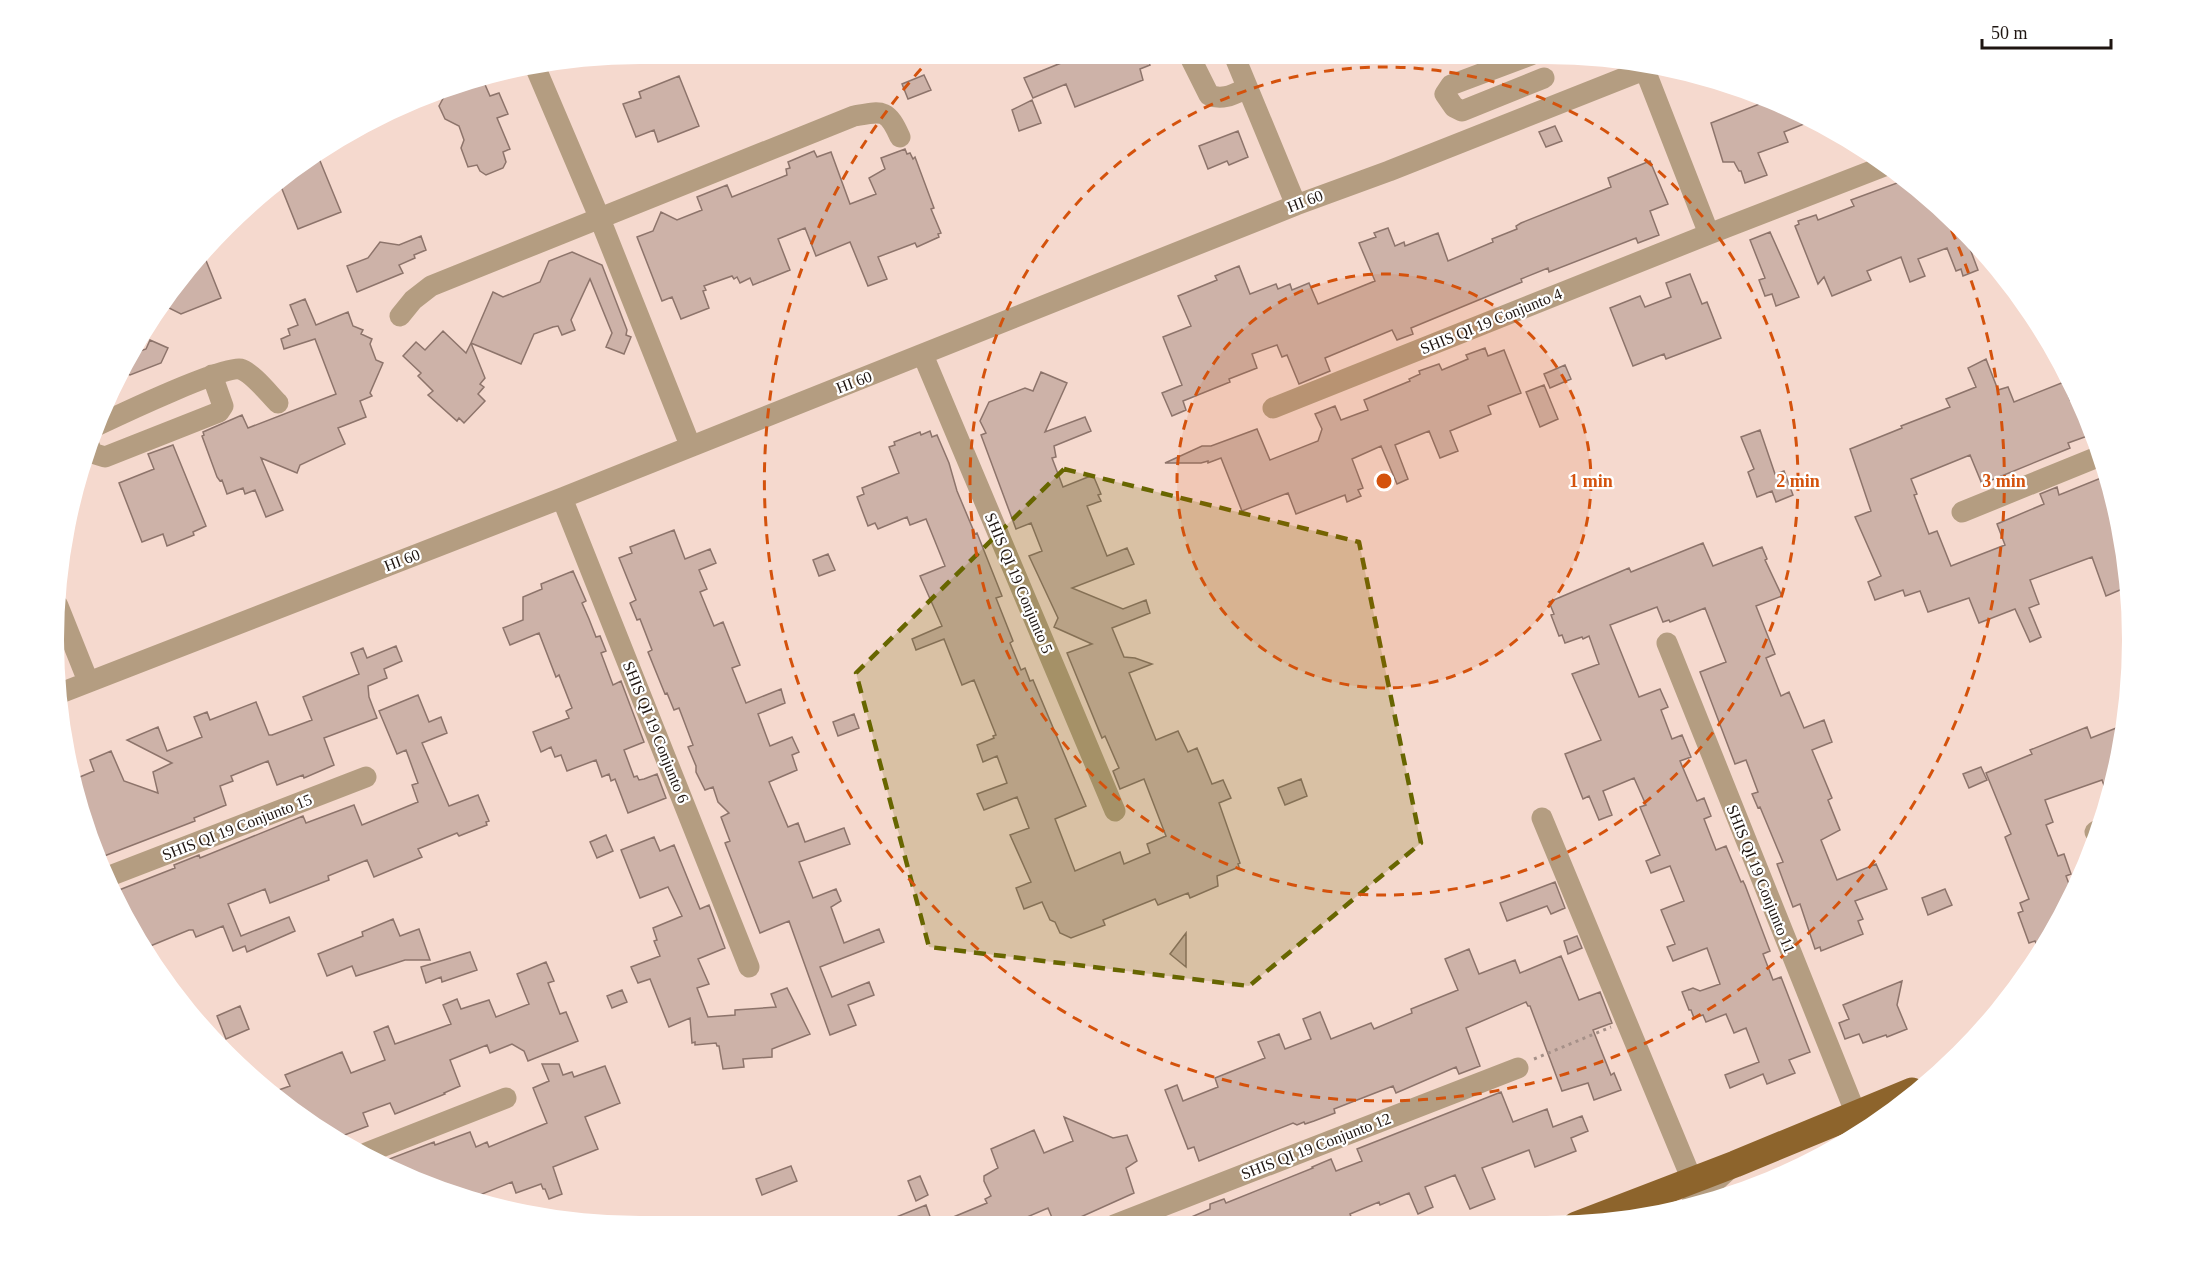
<svg xmlns="http://www.w3.org/2000/svg" width="2186" height="1280" font-family="Georgia,serif">
<style>
.building{fill:#cdb2a8;stroke:#8d746b;stroke-width:1.5}
.lines{fill:none;stroke-linecap:round;stroke-linejoin:round}
.path{stroke:#a59088;stroke-width:3;stroke-dasharray:3 4.5;stroke-linecap:butt}
.minor{stroke:#b49d81;stroke-width:21}
.major{stroke:#8d642c;stroke-width:27}
.marked{fill:#676600;fill-opacity:0.2;stroke:#676600;stroke-width:4.5;stroke-dasharray:12 8;stroke-linejoin:round}
.ring{fill:none;stroke:#d4520c;stroke-width:3;stroke-dasharray:10 8}
.labels{text-anchor:middle;dominant-baseline:central;stroke-width:4.5;stroke-linejoin:round;paint-order:stroke}
.street-label{font-size:16px;fill:#1e1511;stroke:#fff}
.centre{fill:#d4520c;stroke:#fff;stroke-width:3}
.ring-label{font-size:18px;text-anchor:middle;font-weight:bold;fill:#d4520c;stroke:#fff;stroke-width:4.5;stroke-linejoin:round;paint-order:stroke}
</style>
<rect width="100%" height="100%" fill="#f5d9ce"/>
<path class="building" d="M1063 55H1145L1150 65 1140 69 1143 80 1075 107 1066 84 1033 98 1024 78 1066 61Z
M924 75 931 90 908 99 902 84Z
M679 76 699 126 658 142 654 130 636 137 623 104 641 98 639 92Z
M483 80 490 96 499 93 508 114 497 118 510 149 503 152 506 162 503 168 486 175 480 171 477 165 468 167 461 148 464 140 459 126 445 119 439 106 446 93 460 87 458 84Z
M1032 100 1041 123 1019 131 1012 110Z
M1767 101 1809 122 1784 132 1788 142 1758 153 1767 175 1745 183 1741 171H1739L1734 162H1723L1711 123Z
M1555 126 1562 141 1546 147 1539 132Z
M1238 131 1248 157 1229 165 1227 161 1208 169 1199 146Z
M905 149 907 154 910 153 913 159 915 157 934 208 931 209 941 233 938 234 939 237 917 247 915 243 878 257 887 279 868 286 850 242 816 256 805 228 778 239 790 270 753 285 750 278 740 283 737 277 734 279 732 276 704 286 706 290 703 291 709 308 681 319 672 297 662 301 637 237 653 231 661 212 677 220 702 210 697 197 727 185 732 197 787 175 786 169 790 168 788 162 814 151 817 157 831 152 850 204 876 194 869 178 885 169 881 158Z
M318 156 341 212 298 229 278 179 305 161Z
M1650 161 1668 204 1650 211 1659 235 1638 243 1636 238 1549 272 1548 268 1521 279 1522 282 1411 328 1413 334 1397 340 1392 330 1325 358 1330 371 1299 384 1287 355 1282 357 1277 345 1252 354 1257 368 1229 379 1230 382 1183 401 1186 410 1172 416 1162 393 1182 385 1163 337 1191 326 1178 296 1217 280 1215 276 1239 266 1250 294 1276 284 1278 289 1290 284 1292 290 1309 283 1318 304 1375 281 1359 243 1376 237 1374 233 1388 228 1395 246 1404 242 1405 246 1438 233 1448 261 1493 242 1492 239 1517 229 1516 226 1521 223 1611 187 1608 178Z
M1905 180 1960 225 1975 243 1969 246 1978 270 1963 276 1961 269 1956 271 1947 248 1918 259 1925 276 1910 282 1901 257 1867 271 1871 280 1832 296 1824 277 1818 284 1795 226 1799 224 1798 221 1816 215 1818 220 1854 206 1851 200Z
M1770 232 1799 297 1776 306 1772 294 1765 296 1759 280 1765 278 1750 240Z
M421 236 426 250 414 255 415 258 399 265 403 273 357 292 347 266 368 258 380 242 399 245Z
M572 252 602 265 627 330 626 335 631 337 624 354 606 347 612 333 590 279 571 320 575 330 562 335 558 326 553 327 534 334 521 364 471 343 493 292 503 297 540 282 549 261Z
M203 253 221 298 181 314 161 304Z
M1690 274 1702 304 1707 302 1721 338 1666 359 1664 354 1633 366 1610 308 1640 296 1645 307 1671 297 1666 283Z
M305 299 316 325 348 312 353 326 363 330 361 334 372 339 370 344 376 360 383 363 370 393 372 396 360 401 366 417 338 428 345 444 300 465 297 473 261 458 283 510 266 517 255 490 245 494 243 488 227 494 222 480 220 481 217 477 202 436 204 435 203 432 242 415 248 428 336 394 315 339 284 349 281 339 290 335 288 329 298 325 290 305Z
M443 331 466 353 471 343 485 378 480 384 484 387 478 394 485 401 464 423 459 418 457 421 428 395 433 391 418 376 421 373 403 356 416 342 425 350Z
M150 340 168 348 161 363 130 375 120 371 129 355 146 349Z
M1485 348 1488 356 1504 350 1521 393 1488 406 1491 414 1450 431 1458 451 1440 458 1429 431 1395 445 1408 479 1397 484 1381 446 1352 459 1363 488 1358 490 1361 496 1347 502 1345 495 1296 514 1288 493 1242 511 1221 458 1208 463V461L1201 463H1165L1202 446H1211L1257 429 1270 460 1318 441 1322 429 1315 414 1335 406 1341 420 1368 410 1364 400 1410 381 1409 379 1420 374 1419 371 1439 364 1442 370 1468 359 1466 355Z
M1986 359 1998 390 2008 387 2014 402 2064 382 2070 400 2077 397 2087 415 2093 434 2068 443 2070 448 1982 484 1970 455 1911 479 1917 494 1914 495 1929 534 1937 531 1951 566 2005 545 1997 524 2044 504 2040 494 2057 487 2059 495 2106 476 2121 525 2127 587 2106 596 2092 557 2030 580 2039 604 2029 608 2041 637 2030 642 2015 609 1979 623 1969 598 1928 612 1920 591 1905 596 1903 590 1875 600 1868 582 1881 576 1855 517 1871 511 1850 449 1902 428 1901 426 1950 407 1946 399 1976 387 1968 368Z
M1565 365 1571 379 1550 388 1544 374Z
M1041 372 1067 383 1045 432 1085 417 1091 431 1054 446 1056 457 1052 458 1063 487 1093 475 1101 494 1098 495 1101 501 1087 506 1107 556 1127 548 1134 564 1072 588 1123 609 1146 600 1150 613 1112 628 1124 657 1135 658 1152 664 1129 673 1156 740 1178 731 1188 752 1197 748 1212 784 1223 780 1231 798 1219 803 1240 863 1238 864 1239 867 1217 876 1218 886 1190 898 1188 893 1158 905 1155 899 1103 920 1105 925 1071 938 1060 933 1055 922 1050 920 1042 902 1024 909 1016 888 1031 882 1010 835 1029 828 1017 797 984 810 977 794 1007 783 997 756 983 762 977 745 994 738 993 736 996 735 974 680 962 685 944 639 916 650 912 639 942 626 920 576 945 566 926 519 910 525 907 517 878 529 875 523 868 526 857 497 864 494 862 488 899 473 889 447 895 445 894 442 920 432 921 435 930 431 932 437 937 435 949 463 957 491 975 534 977 533 1002 596 996 598 1013 641 1010 643 1021 670 1025 668 1030 681 1033 680 1086 806 1055 819 1075 871 1120 852 1124 864 1150 853 1147 844 1166 836 1144 779 1120 789 1113 771 1119 768 1105 736 1102 738 1067 653 1092 644 1054 627 1058 618 1029 556 1042 551 1031 523 1016 529 981 435 986 433 980 421 989 402 1025 388 1033 391Z
M1544 385 1558 419 1540 427 1526 392Z
M1760 430 1775 474 1784 471 1793 495 1776 502 1772 491 1757 497 1748 472 1754 469 1741 437Z
M173 445 206 526 193 532 194 535 167 546 163 534 142 542 119 483 154 469 148 454Z
M674 530 685 559 710 549 716 563 699 570 707 589 700 592 714 626 723 622 740 665 732 668 746 703 781 689 785 703 758 714 770 746 792 737 799 752 792 755 797 770 769 782 788 827 798 823 805 842 844 828 850 844 799 862 813 898 836 889 841 901 831 907 844 943 879 929 884 942 820 967 832 997 869 982 874 995 848 1005 856 1025 830 1035 789 921 760 933 725 843 730 841 721 817 729 813 718 802 713 787 705 790 696 772V766L688 747 693 745 679 708 674 710 667 693 665 694 648 652 652 650 640 619 637 620 630 603 636 600 619 558 632 553 630 547Z
M1703 543 1713 566 1762 547 1767 559 1765 560 1782 596 1756 606 1775 654 1766 658 1781 696 1789 692 1804 728 1824 720 1832 742 1812 750 1832 798 1828 800 1840 830 1821 840 1837 880 1876 864 1887 889 1855 901 1863 919 1858 921 1863 934 1821 951 1820 947 1815 949 1800 904 1793 907 1777 864 1783 862 1760 807 1758 808 1752 794 1758 792 1746 760 1735 764 1700 672 1726 662 1705 608 1670 622 1669 620 1663 622 1657 607 1610 625 1639 697 1660 689 1668 707 1661 710 1672 739 1682 735 1691 757 1680 761 1697 801 1704 798 1711 816 1704 819 1716 850 1726 846 1741 882 1743 881 1745 885 1770 951 1763 954 1773 980 1781 977 1810 1052 1789 1060 1795 1073 1767 1084 1763 1074 1730 1088 1725 1075 1759 1062 1746 1028 1734 1033 1726 1014 1706 1022 1703 1015 1694 1018 1691 1010H1689L1682 992 1693 988 1700 991 1720 984 1707 948 1673 961 1667 947 1675 944 1661 910 1684 901 1670 866 1651 873 1646 861 1660 855 1640 807 1646 805 1634 778 1603 791 1612 815 1599 820 1589 796 1583 799 1565 754 1601 740 1572 674 1599 664 1589 636 1583 639 1582 637 1565 643 1562 635 1559 636 1551 615 1554 614 1549 602 1629 568 1631 572Z
M828 554 835 570 819 576 813 560Z
M573 571 586 601 582 603 589 619 596 637 600 636 606 651 601 653 613 685 621 681 644 742 624 750 634 777 637 776 639 780 644 779 657 774 666 798 628 813 615 779 611 781 609 774 602 777 596 760 567 771 561 755 555 757 551 747 541 752 533 732 569 718 566 711 572 708 559 675 556 677 539 633 510 645 503 628 523 620V597L542 589 541 584Z
M396 646 402 661 384 669 387 678 368 686 369 697 377 718 324 738 334 765 304 778 303 775 277 785 268 761 231 776 233 781 220 786 226 805 194 818 195 821 99 858 87 833 75 779 94 771 90 760 111 751 124 781 158 793 153 772 172 763 127 740 158 727 167 751 202 737 194 717 207 712 210 720 256 702 269 735H272L312 720 303 697 359 674 351 653 363 648 367 658Z
M418 695 429 722 441 717 447 733 422 743 449 806 478 795 489 821 486 822 487 825 459 836 457 833 418 849 422 857 374 877 367 860 328 876 329 880 270 903 265 889 228 904 241 936 289 917 295 931 247 952 245 946 233 951 223 926 196 937 193 930H189L143 949 137 940 124 905 120 906 114 892 175 868 174 865 199 855 200 858 303 816 306 823 354 805 362 825 418 802 412 785 418 783 406 750 397 754 379 711Z
M854 714 859 728 838 736 833 722Z
M2124 725 2121 754 2108 796 2102 780 2045 800 2053 822 2046 825 2058 856 2064 854 2071 874 2066 876 2072 892 2040 953 2035 941 2029 943 2018 913 2023 911 2020 903 2029 899 2005 837 2011 834 1986 773 2032 754 2030 750 2087 727 2091 738Z
M1981 767 1987 780 1969 788 1963 774Z
M1301 779 1307 796 1285 805 1278 788Z
M606 835 613 851 597 858 590 842Z
M654 837 660 851 674 845 700 909 709 905 725 948 698 959 709 984 697 988 708 1017 735 1015V1010L776 1007 771 994 787 988 810 1034 772 1049V1057L743 1059 744 1067 723 1069 719 1046H717L716 1043 695 1045V1042L692 1043 690 1018 669 1027 650 979 638 983 631 967 660 956 654 941 657 940 653 928 682 916 668 887 640 898 621 850Z
M1555 882 1565 908 1551 914 1547 906 1507 921 1500 903Z
M1945 889 1952 905 1928 915 1922 898Z
M393 919 400 936 419 929 430 960H405L356 976 352 966 327 976 318 954 363 936 362 932Z
M1186 933V967L1170 954Z
M1577 936 1582 948 1568 954 1564 941Z
M1469 949 1479 974 1515 960 1520 973 1561 956 1579 1000 1600 992 1612 1023 1593 1030 1611 1075 1614 1073 1621 1090 1594 1100 1588 1083 1562 1091 1530 1006H1528L1526 1002 1466 1028 1480 1066 1459 1074 1456 1067 1396 1093 1393 1086 1334 1109 1335 1113 1314 1121 1305 1124 1304 1122 1297 1125 1293 1123 1199 1161 1194 1147 1188 1149 1165 1090 1177 1085 1183 1101 1218 1087 1215 1078 1265 1058 1258 1042 1279 1034 1285 1049 1311 1039 1303 1019 1320 1012 1331 1039 1371 1023 1374 1029 1412 1013 1411 1009 1458 990 1445 959Z
M470 952 477 970 442 982 441 977 426 983 421 967Z
M546 962 554 981 548 983 560 1014 566 1012 578 1041 528 1061 524 1051 512 1044 490 1053 487 1045 450 1060 460 1086 444 1093 445 1094 395 1114 390 1103 363 1113 368 1126 337 1138 315 1127 270 1093 290 1086 285 1075 342 1052 351 1073 385 1060 374 1032 388 1026 395 1044 451 1024 443 1005 457 999 461 1009 489 1000 496 1017 529 1004 517 974Z
M1902 981 1897 1005 1907 1029 1887 1037 1886 1035 1863 1043 1859 1034 1845 1039 1839 1023 1849 1019 1843 1005Z
M622 990 627 1002 612 1008 607 996Z
M240 1006 249 1029 226 1039 217 1016Z
M542 1064H559L563 1075 572 1072 574 1077 605 1066 620 1103 585 1117 598 1149 553 1167 562 1194 549 1199 545 1189H543L541 1184 516 1193 512 1182 470 1199 451 1195 384 1161 434 1142 435 1145 470 1132 476 1147 487 1142 489 1147 547 1123 533 1088 549 1081Z
M1501 1092 1513 1122 1547 1109 1553 1127 1582 1116 1588 1131 1571 1138 1576 1151 1535 1167 1529 1150 1482 1168 1495 1199 1470 1209 1455 1175 1425 1187 1433 1207 1418 1214 1409 1193 1380 1205 1379 1202 1350 1214 1354 1225H1330L1328 1220 1315 1225H1173L1210 1209V1204L1224 1199 1226 1203 1313 1168 1312 1167 1331 1159 1336 1171 1362 1161 1357 1149Z
M1064 1117 1113 1138 1127 1135 1137 1161 1126 1168 1134 1193 1063 1225H1055L1048 1208 1027 1217 1024 1225H934L987 1203 985 1199 991 1196 984 1181V1176L998 1168 991 1149 1034 1130 1044 1153 1073 1141Z
M791 1166 797 1181 762 1195 756 1179Z
M920 1176 928 1195 916 1201 908 1181Z
M926 1205 933 1225H879V1224Z"/>
<g class="lines">
<path class="path" d="M1534 1059 1611 1027"/>
<path class="minor" d="M1189 55 1209 95C1223 101 1234 94 1247 88
M1234 55 1296 205
M1531 55 1451 85 1445 94 1454 107 1462 111 1544 78
M1645 70 1709 234
M537 71 600 219 690 445
M400 316 413 300 431 286 854 116C882 111 887 108 900 137
M923 355 1115 811
M1273 408 1709 234 1887 165
M98 425C119 415 225 365 240 369 252 372 269 394 278 403
M90 447 92 453 105 457 219 412 223 406 212 375
M562 498 749 967
M1962 512 2100 456
M58 606 88 681
M1667 643 1856 1114
M58 694 562 498 1296 205 1389 171 1649 68
M1542 818 1692 1180
M2095 832 2098 830
M107 877 366 777
M366 1153 506 1098
M1692 1203 1728 1170
M1114 1225 1518 1068"/>
<path class="major" d="M1576 1225 1735 1164 1912 1091"/>
</g>
<path class="marked" d="M1064 469 1359 542 1421 843 1249 986 929 947 856 673Z"/>
<circle cx="1384" cy="481" r="207" fill="#d4520c" fill-opacity=".12"/>
<g class="ring">
<circle cx="1384" cy="481" r="207"/>
<circle cx="1384" cy="481" r="414"/>
<path d="M1944 214A620 620 0 1 1 931 58"/>
</g>
<g class="labels">
<g class="street-label">
<text transform="translate(1305 201) rotate(-21)">HI 60</text>
<text transform="translate(1491 321) rotate(-22)">SHIS QI 19 Conjunto 4</text>
<text transform="translate(854 382) rotate(-21)">HI 60</text>
<text transform="translate(402 560) rotate(-21)">HI 60</text>
<text transform="translate(1019 583) rotate(67)">SHIS QI 19 Conjunto 5</text>
<text transform="translate(656 732) rotate(68)">SHIS QI 19 Conjunto 6</text>
<text transform="translate(237 827) rotate(-21)">SHIS QI 19 Conjunto 15</text>
<text transform="translate(1761 879) rotate(68)">SHIS QI 19 Conjunto 11</text>
<text transform="translate(1316 1146) rotate(-21)">SHIS QI 19 Conjunto 12</text>
</g>
</g>
<path d="M0 0H2186V1280H0ZM640 64H1546A576 576 0 0 1 2122 640V640A576 576 0 0 1 1546 1216H640A576 576 0 0 1 64 640V640A576 576 0 0 1 640 64Z" fill="#fff" fill-rule="evenodd"/>
<circle cx="1384" cy="481" r="9" class="centre"/>
<g class="ring-label">
<text x="1591" y="487">1 min</text>
<text x="1798" y="487">2 min</text>
<text x="2004" y="487">3 min</text>
</g>
<path d="M1982 39v9h129v-9" fill="none" stroke="#1e1511" stroke-width="3"/>
<text x="1991" y="39" font-size="18" fill="#1e1511" stroke="#ffffff" stroke-width="4.5" paint-order="stroke">50 m</text>
</svg>
